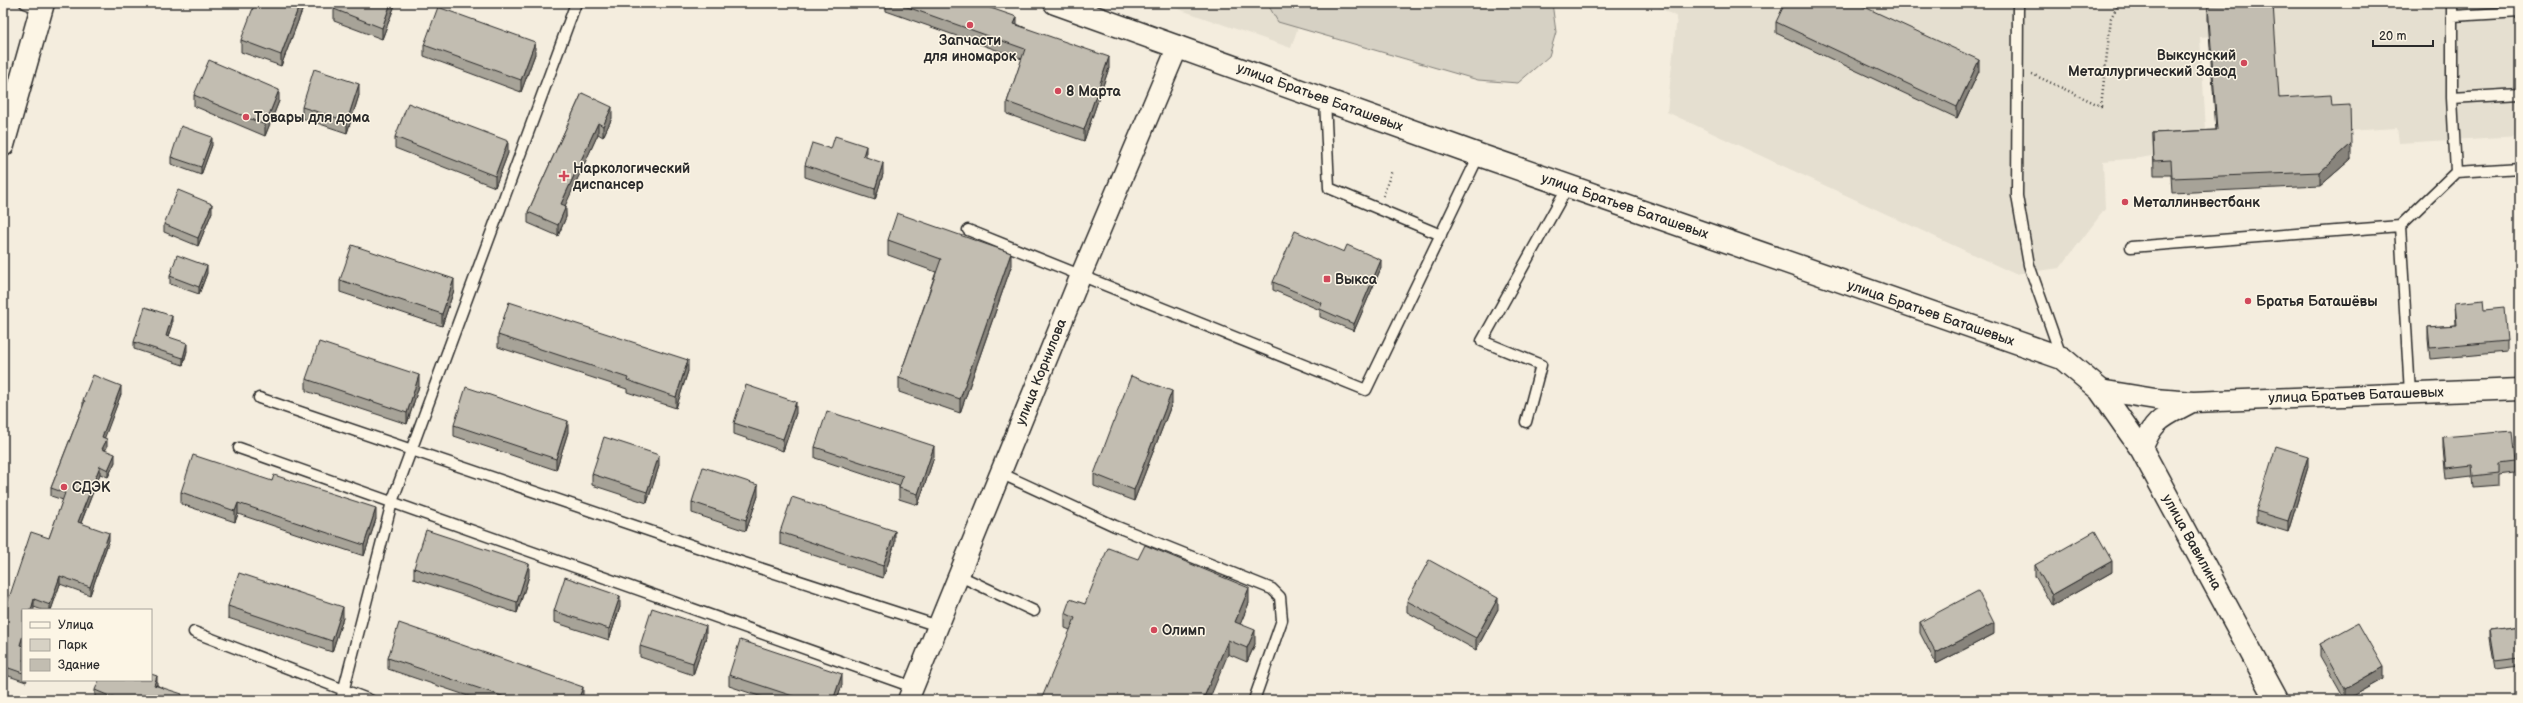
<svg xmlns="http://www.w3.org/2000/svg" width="2523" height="703" font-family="'Balsamiq Sans',sans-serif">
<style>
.built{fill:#e5dfd0}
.green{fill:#d6d1c4;stroke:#807e78}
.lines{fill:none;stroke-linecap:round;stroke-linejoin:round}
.service-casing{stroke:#2b2b2b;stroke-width:13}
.minor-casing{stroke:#2b2b2b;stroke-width:23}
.tertiary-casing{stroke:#2b2b2b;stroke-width:25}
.path{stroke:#2b2b2b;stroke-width:2.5;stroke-dasharray:1 3;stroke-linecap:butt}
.service{stroke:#fcf5e5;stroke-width:10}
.minor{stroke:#fcf5e5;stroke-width:20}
.tertiary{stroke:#fcf5e5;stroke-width:22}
.wall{fill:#a7a398;stroke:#2b2b2b}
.shaded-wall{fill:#88847c;stroke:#2b2b2b}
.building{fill:#c2bdb1;stroke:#2b2b2b}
.poi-dot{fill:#d1495b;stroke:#fcf5e5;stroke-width:1.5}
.labels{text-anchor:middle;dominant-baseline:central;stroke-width:3;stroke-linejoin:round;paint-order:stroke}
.poi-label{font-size:14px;font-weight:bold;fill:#2b2b2b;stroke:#fcf5e5;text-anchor:start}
.street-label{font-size:14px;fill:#2b2b2b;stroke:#fcf5e5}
</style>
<rect width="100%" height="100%" fill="#f4edde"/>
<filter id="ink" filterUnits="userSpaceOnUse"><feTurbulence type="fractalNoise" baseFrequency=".025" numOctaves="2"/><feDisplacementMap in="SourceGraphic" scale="8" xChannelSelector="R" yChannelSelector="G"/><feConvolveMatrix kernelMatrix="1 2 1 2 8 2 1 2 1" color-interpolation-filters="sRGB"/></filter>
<g filter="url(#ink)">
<path class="built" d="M1161 3H1306L1291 48Z
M1651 3H2520V136L2399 143 2397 128 2264 136 2255 33 2200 37 2207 145 2141 158 2103 161 2105 209 2060 268 2015 274 1667 112 1677 17Z"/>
<path class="green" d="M1267 3H1552L1556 32 1549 56 1518 83 1478 80 1278 22Z"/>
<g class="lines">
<defs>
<path id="service" d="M25 3 41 9
M2018 3 2017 196 2029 265 2061 356
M2452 3V98L2456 172
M2453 16 2520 12
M2452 98 2520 94
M1325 99 1329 188 1441 235
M2400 226 2456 172 2520 168
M968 230 1366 390 1479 155
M2131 247 2400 226 2410 393
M259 398 741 562 938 626
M1526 422 1541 365 1482 341 1568 186
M239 448 913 687
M1000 473 1115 526 1272 589 1280 597 1282 620 1254 700
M960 576 1034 611
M194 632 370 700
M341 700 392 502 576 3"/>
<path id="minor" d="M2100 390 2155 399 2193 402 2520 389
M2142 450C2153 419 2164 417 2192 402
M908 700 1081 275 1178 46"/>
<path id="tertiary" d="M1055 3 1479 155 2062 358 2100 390 2142 450 2277 700
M3 145 43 3"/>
</defs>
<use href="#service" class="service-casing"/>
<use href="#minor" class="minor-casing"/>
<use href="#tertiary" class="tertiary-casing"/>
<path class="path" d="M2032 74 2101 106 2111 18 2119 3
M1383 196 1392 170"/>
<use href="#service" class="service"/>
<use href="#minor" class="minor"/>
<use href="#tertiary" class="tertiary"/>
</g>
<path class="wall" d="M303 3V8L281 66 241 52V40Z
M395 3V5L382 39 334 21V9Z
M886 3H976L1017 24 1109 68 1084 141 1007 114V102L1022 59 886 11Z
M2208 5 2279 98 2332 106 2351 159 2320 186 2172 193 2171 175H2154L2153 133 2216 130 2208 19Z
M1776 22 1979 71 1957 118 1776 33Z
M424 45 535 54 521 92 424 56Z
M582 93 612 118 603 137 598 134 565 205 566 217 558 236 528 223V212Z
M194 95 279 101 265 136 194 106Z
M359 95 347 133 302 118V107Z
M395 137 508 153 495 187 395 148Z
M212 145 201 175 171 164V157Z
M831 149 866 157 883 174 875 200 805 177V165Z
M212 212 198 246 164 232V224Z
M888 240 1011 267 960 413 899 392V378L936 272 888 255Z
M1344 252 1381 268 1354 331 1320 317V310L1273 290V282Z
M207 273 199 294 170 284V276Z
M340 280 454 290 442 326 340 292Z
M2455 303 2484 310 2507 341V352L2430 359 2428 339V327L2456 325Z
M172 324 168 336 187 351 183 365 134 349V342Z
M498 335 688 371 676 408 627 392V389L498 347Z
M306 379 419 386 407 424 306 391Z
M121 394 104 438 107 447 105 450 115 462 108 477 100 474 81 523 109 540 90 595 60 584 51 610H42L34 607 22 646H23V680H27L26 682 3 674V616L49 538 63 500 51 496V488L83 406V400Z
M1172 403 1134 501 1094 486V474Z
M796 413 783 451 734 434V423Z
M454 425 568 432 556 470 454 436Z
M2443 437 2515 462V473L2499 475V485L2473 487 2472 476 2446 479 2443 449Z
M815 447 934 457 918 505 899 499V486L815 458Z
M659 466 647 503 592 485V474Z
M2308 467 2288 532 2256 522V511Z
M272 481 376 519 364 556 238 514 235 522 181 504V492Z
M758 496 746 531 692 513V502Z
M780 532 895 543 883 578 780 544Z
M2035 565 2112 572 2052 606 2035 576Z
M414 568 529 576 517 613 414 579Z
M1407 601 1498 609 1476 650 1407 612Z
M1249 603 1240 624 1255 644 1247 662 1228 654 1070 630 1065 628V613L1085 604Z
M228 606 343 618 332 652 228 618Z
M620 607 609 640 554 622V611Z
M1920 622 1994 634 1936 664 1920 633Z
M2520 626V666L2495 669 2490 638V630Z
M706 637 693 675 640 657V646Z
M2320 644 2383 679 2345 700 2320 656Z
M388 658 583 698 582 700H480L388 669Z
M729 675 842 685 837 700H771L729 686Z
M157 684V685L182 700H97L95 699V690Z"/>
<path class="shaded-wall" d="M300 3H303V8L281 66V55Z
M391 3H395V5L382 39V28Z
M1017 17V29L1014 24Z
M535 42V54L521 92V80Z
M1109 57V68L1084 141V130Z
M1979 60V71L1957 118V107Z
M359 84V95L347 133V121Z
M279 90V101L265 136V125Z
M612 107V118L603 137V126Z
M598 123V134L561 215V204Z
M212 137V145L201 175V167Z
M508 141V153L495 187V176Z
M2351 144V159L2320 186V172Z
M866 146V158L863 156Z
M883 163V174L875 200V189Z
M212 204V212L198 246V238Z
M566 206V217L558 236V225Z
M1011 253V267L960 413V399Z
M1381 260V268L1354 331V324Z
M207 266V273L199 294V287Z
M454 279V290L442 326V314Z
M172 316V324L166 343V336Z
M187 343V351L183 365V358Z
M688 360V371L676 408V397Z
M419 375V386L407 424V413Z
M121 386V394L102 445V437Z
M1172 391V403L1134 501V490Z
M796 402V413L783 451V439Z
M568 421V432L556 470V459Z
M107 439V447L102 457V449Z
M934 446V457L918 505V494Z
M115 454V462L108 477V470Z
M659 455V466L647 503V492Z
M2308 456V467L2288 532V521Z
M100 466V474L78 530V522Z
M758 485V496L746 531V520Z
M238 503V514L235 522V511Z
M376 508V519L364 556V545Z
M895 531V543L883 578V566Z
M109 533V540L90 595V587Z
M2112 561V572L2052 606V595Z
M529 564V576L517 613V602Z
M60 576V584L51 610H50V605Z
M1249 588V603L1235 637V622Z
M620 596V607L609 640V629Z
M1498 598V609L1476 650V638Z
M34 599V610H31Z
M343 607V618L332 652V641Z
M1994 623V634L1936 664V653Z
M706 626V637L693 675V663Z
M1255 630V644L1247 662V648Z
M23 635V643L20 653V645Z
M1228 640V654L1209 700 1204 697Z
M2383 667V679L2345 700V689Z
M842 674V685L837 700H833Z
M157 676V684L154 693V685Z
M583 687V698L582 700H578Z"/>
<path class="building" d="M255 3H300L281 55 241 40Z
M336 3H391L382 28 334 9Z
M896 3H976L1017 17 1014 24 1109 57 1084 130 1007 102 1025 49Z
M1785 3H1856L1979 60 1957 107 1776 22Z
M2257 3H2273L2279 98 2331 95 2332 106 2350 105 2351 144 2320 172 2172 178 2171 160 2154 161 2153 133 2217 130 2208 5Z
M438 7 535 42 521 80 424 45Z
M209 60 279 90 265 125 194 95Z
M314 69 359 84 347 121 302 107Z
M582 93 612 107 603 126 598 123 561 204 566 206 558 225 528 212Z
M408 103 508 141 495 176 395 137Z
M181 126 212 137 201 167 171 157Z
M835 136 866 146 863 156 883 163 875 189 805 165 812 143 831 149Z
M178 190 212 204 198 238 164 224Z
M897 213 1011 253 960 399 899 378 941 259 888 240Z
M1295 231 1344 252 1347 245 1381 260 1354 324 1320 309 1322 303 1273 282Z
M352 245 454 279 442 314 340 280Z
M177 255 207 266 199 287 170 276Z
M2483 300 2484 310 2504 308 2507 341 2430 348 2428 327 2457 325 2455 303Z
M509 302 688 360 676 397 627 380 628 378 498 335Z
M145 307 172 316 166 336 187 343 183 358 134 342Z
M319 342 419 375 407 413 306 379Z
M93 375 121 386 102 437 107 439 102 449 115 454 108 470 100 466 78 522 109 533 90 587 60 576 50 605 34 599 31 610H23V635L20 645 23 646V673L3 666V616L31 532 49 538 65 493 51 488 85 401 83 400Z
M1131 376 1172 391 1134 490 1094 474Z
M746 385 796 402 783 439 734 423Z
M466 387 568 421 556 459 454 425Z
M827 411 934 446 918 494 899 488 903 476 815 447Z
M2512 431 2515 462 2499 464V473L2473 476 2472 465 2446 468 2443 437Z
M604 437 659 455 647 492 592 474Z
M2276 446 2308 456 2288 521 2256 511Z
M193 455 272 481 274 475 376 508 364 545 238 503 235 511 181 492Z
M703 467 758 485 746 520 692 502Z
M792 497 895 531 883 566 780 532Z
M426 530 529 564 517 602 414 568Z
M2095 531 2112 561 2052 595 2035 565Z
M1145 545 1249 588 1235 622 1255 630 1247 648 1228 640 1204 697 1212 700H1041L1075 618 1065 613 1070 599 1085 604 1108 548 1138 559Z
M1429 560 1498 598 1476 638 1407 601Z
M239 573 343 607 332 641 228 606Z
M565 577 620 596 609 629 554 611Z
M1978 591 1994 623 1936 653 1920 622Z
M652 608 706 626 693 663 640 646Z
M399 623 583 687 578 700H514L388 658Z
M2358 623 2383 667 2345 689 2320 644Z
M2520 626V658L2495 661 2490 630Z
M740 640 842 674 833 700H805L729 675Z
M151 674 157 676 154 685 182 694 180 700H119L95 690 99 680H151Z
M2209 694 2212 700H2200Z
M2001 696 2003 700H1994Z"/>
</g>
<g class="poi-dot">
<circle cx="970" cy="25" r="4"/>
<circle cx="2244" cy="63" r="4"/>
<circle cx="1058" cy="91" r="4"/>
<circle cx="246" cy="117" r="4"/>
<path d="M562 170h4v4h4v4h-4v4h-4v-4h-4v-4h4z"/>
<circle cx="2125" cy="202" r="4"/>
<rect x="1323" y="275" width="8" height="8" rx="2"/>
<circle cx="2248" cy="301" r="4"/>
<circle cx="64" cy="487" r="4"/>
<circle cx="1154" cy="630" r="4"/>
</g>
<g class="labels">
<g class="poi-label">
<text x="970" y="40" text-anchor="middle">Запчасти<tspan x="970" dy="16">для иномарок</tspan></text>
<text x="2236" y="55" text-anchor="end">Выксунский<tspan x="2236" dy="16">Металлургический Завод</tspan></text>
<text x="1066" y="91">8 Марта</text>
<text x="254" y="117">Товары для дома</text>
<text x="573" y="168">Наркологический<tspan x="573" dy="16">диспансер</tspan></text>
<text x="2133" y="202">Металлинвестбанк</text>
<text x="1335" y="279">Выкса</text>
<text x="2256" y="301">Братья Баташёвы</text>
<text x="72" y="487">СДЭК</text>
<text x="1162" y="630">Олимп</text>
</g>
<g class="street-label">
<text transform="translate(1320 97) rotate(20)">улица Братьев Баташевых</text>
<text transform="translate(1625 206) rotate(19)">улица Братьев Баташевых</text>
<text transform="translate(1931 313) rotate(19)">улица Братьев Баташевых</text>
<text transform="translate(1041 372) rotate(-68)">улица Корнилова</text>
<text transform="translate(2356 395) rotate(-2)">улица Братьев Баташевых</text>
<text transform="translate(2192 542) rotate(61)">улица Вавилина</text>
</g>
</g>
<rect width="2523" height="703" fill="none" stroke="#fcf5e5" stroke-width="16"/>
<rect x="8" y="8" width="2507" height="687" fill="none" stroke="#2b2b2b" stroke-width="1.5" filter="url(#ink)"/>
<rect x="22" y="609" width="130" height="72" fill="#fcf5e5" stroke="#a8a49b"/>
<rect x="30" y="622" width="20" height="6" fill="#fcf5e5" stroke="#a8a49b"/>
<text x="58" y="629" font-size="12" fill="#2b2b2b">Улица</text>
<rect x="30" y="639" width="20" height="12" fill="#d6d1c4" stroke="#a8a49b"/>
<text x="58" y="649" font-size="12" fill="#2b2b2b">Парк</text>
<rect x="30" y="659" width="20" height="12" fill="#c2bdb1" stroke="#a8a49b"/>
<text x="58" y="669" font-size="12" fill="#2b2b2b">Здание</text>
<path d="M2373 40v6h60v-6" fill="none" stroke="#2b2b2b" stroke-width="2"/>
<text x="2379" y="40" font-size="12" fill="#2b2b2b" stroke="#fcf5e5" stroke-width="3" paint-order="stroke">20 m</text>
</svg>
